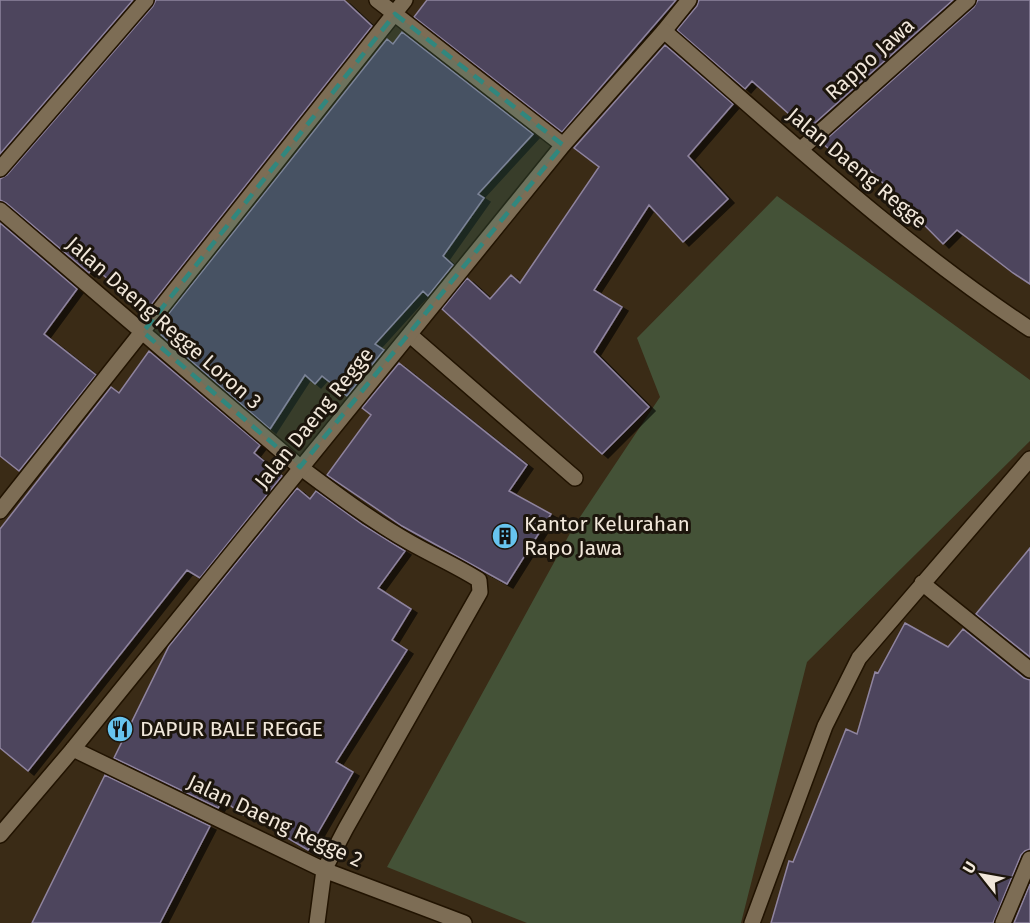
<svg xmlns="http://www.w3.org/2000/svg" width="1030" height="923" font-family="'Fira Sans',sans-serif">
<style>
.green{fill:#445237}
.building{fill:#4e455d;stroke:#8f849f;stroke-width:1.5;filter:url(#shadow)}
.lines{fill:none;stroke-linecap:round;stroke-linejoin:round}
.minor-casing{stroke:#211301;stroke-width:18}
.tertiary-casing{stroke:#211301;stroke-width:18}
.minor{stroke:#7d6d55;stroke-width:15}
.tertiary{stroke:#7d6d55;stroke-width:15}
.marked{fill:#31877e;fill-opacity:0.2;stroke:#31877e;stroke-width:4.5;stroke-dasharray:12 8;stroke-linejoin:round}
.labels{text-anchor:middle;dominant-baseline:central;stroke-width:6;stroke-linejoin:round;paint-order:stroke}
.street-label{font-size:21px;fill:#f1e7da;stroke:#1c150c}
.poi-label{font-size:21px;fill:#f1e7da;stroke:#1c150c;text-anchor:start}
</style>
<defs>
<filter id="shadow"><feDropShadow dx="6" dy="4" stdDeviation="0" flood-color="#0009"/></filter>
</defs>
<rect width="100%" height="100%" fill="#3a2b16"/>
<path class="green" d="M777 196 1030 380V441L807 662 741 923H527L387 867 574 526 660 397 637 338Z"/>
<path class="building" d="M0 0H133L0 154Z
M156 0H344L372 26 147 310 93 267 89 273 6 203 0 200V179L7 175 153 6Z
M427 0H676L562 132 414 17Z
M699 0H953L807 130 752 81 745 89 677 30 697 6Z
M978 0H1030V284L1013 273 957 230 943 244 870 170 863 178 822 143 974 7Z
M402 32 533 134 478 194 484 198 443 256 453 265 428 296 423 291 375 344 384 350 347 396 322 376 315 384 305 375 270 429 161 335 166 325 162 322 387 39 393 44Z
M665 45 733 104 688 156 728 199 683 242 649 205 594 290 622 307 594 352 649 407 602 454 442 309 467 278 490 299 511 275 520 283 599 167 574 148Z
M0 223 77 289 44 334 96 375 19 471 0 456Z
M149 351 260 445 254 453 282 476 200 578 187 570 28 771 0 748V529L111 387 119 393Z
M399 363 527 465 509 491 551 514 507 584 402 526 327 475 371 415 362 408Z
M297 488 310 499 316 491 363 525 405 551 378 588 411 609 392 640 407 650 336 762 353 772 308 850 245 813 243 815 223 800 218 808 114 758 169 646Z
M1030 548V657L976 614Z
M905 623 948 647 963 629 1024 678 1030 680V849L1025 851 1021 855 993 923H771L789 861 793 862 846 729 857 734 875 672 878 673Z
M105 775 210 826 160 923H32Z
M1030 884V923H1014Z"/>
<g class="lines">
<defs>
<path id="minor" d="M377 0 563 145
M664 31 689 0
M801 149 968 0
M0 169 146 0
M0 210 300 467C336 494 372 521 411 543 434 556 457 566 479 580L480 592 346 828 324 870 317 923
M410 335 575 478
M0 511 405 0
M922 583 1030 670
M73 749 324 870 464 923
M752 923 825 726 859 658 1030 459
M1003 923 1030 859"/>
<path id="tertiary" d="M0 835 73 749 563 145 664 31C783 134 898 242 1030 329"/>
</defs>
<use href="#minor" class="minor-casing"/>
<use href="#tertiary" class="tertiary-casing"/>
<use href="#minor" class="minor"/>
<use href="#tertiary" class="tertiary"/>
</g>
<path class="marked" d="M395 14 563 145 300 467 143 332Z"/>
<defs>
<symbol id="building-disc" viewBox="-11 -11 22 22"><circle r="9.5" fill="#67c4ef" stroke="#1c150c"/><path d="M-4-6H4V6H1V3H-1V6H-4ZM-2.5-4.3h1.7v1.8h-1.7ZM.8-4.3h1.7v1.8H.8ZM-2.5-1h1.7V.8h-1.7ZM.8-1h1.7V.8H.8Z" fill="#111"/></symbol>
<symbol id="restaurant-disc" viewBox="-11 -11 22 22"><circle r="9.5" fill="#67c4ef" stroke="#1c150c"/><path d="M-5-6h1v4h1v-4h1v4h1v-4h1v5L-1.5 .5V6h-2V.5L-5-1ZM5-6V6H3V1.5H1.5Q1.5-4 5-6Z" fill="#111"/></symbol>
</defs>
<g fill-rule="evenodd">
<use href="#building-disc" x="490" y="521" width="30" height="30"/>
<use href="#restaurant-disc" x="105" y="714" width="30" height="30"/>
</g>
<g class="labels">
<g class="street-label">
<text transform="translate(870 59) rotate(-42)">Rappo Jawa</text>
<text transform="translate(857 168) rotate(40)">Jalan Daeng Regge</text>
<text transform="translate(164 323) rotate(41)">Jalan Daeng Regge Loron 3</text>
<text transform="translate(314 418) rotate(-51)">Jalan Daeng Regge</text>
<text transform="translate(275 821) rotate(25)">Jalan Daeng Regge 2</text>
</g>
<g class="poi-label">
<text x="524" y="524">Kantor Kelurahan<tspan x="524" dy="24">Rapo Jawa</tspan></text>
<text x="140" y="729">DAPUR BALE REGGE</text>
</g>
</g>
<g transform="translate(982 875) rotate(301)" stroke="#1c150c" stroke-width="4.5" paint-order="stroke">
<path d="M0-4.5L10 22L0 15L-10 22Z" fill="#f1e7da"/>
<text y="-9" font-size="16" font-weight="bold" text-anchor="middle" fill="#f1e7da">U</text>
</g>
</svg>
